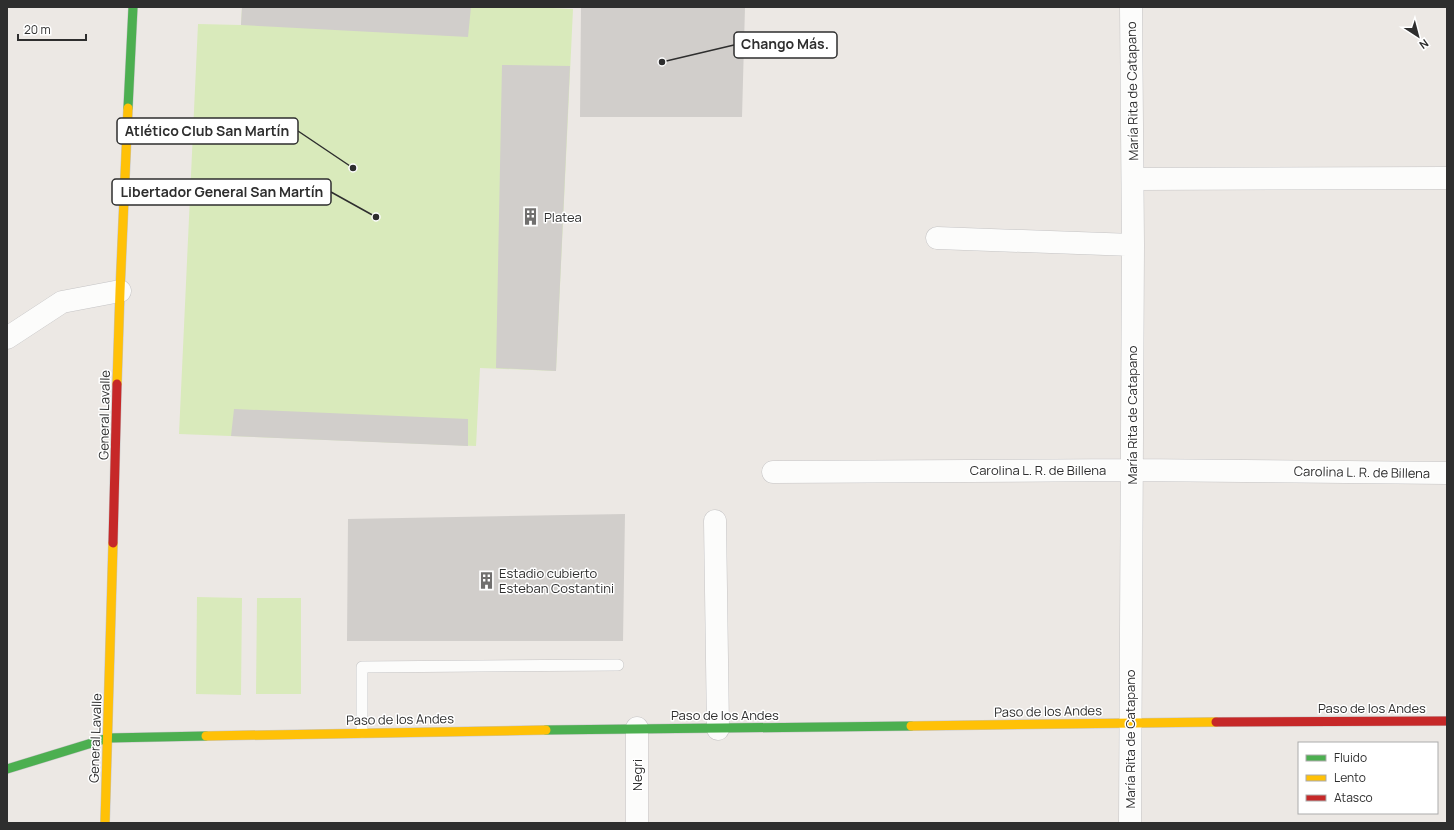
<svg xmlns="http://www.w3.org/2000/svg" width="1454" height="830" font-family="Manrope,sans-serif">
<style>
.pitch{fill:#d9eabb}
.building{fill:#d1cecb}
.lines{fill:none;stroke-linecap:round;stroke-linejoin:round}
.lane-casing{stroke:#c5c4c5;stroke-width:12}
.street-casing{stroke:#c5c4c5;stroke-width:23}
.fast-casing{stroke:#c5c4c5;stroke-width:10}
.slow-casing{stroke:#c5c4c5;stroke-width:10}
.jam-casing{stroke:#c5c4c5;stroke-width:10}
.lane{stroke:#fcfcfb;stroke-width:11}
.street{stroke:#fcfcfb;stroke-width:22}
.fast{stroke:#4caf50;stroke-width:9}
.slow{stroke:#ffc107;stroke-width:9}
.jam{stroke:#c62828;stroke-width:9}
.labels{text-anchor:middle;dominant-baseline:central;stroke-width:3;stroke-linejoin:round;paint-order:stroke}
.street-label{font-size:13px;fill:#2e2e2e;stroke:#fff}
.poi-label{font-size:13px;fill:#2e2e2e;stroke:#fff;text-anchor:start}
.leader{fill:none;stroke:#2e2e2e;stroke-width:1.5}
.callout-dot{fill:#2e2e2e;stroke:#fff;stroke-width:1.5}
.callout{fill:#fff;stroke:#2e2e2e;stroke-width:1.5}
.callout-label{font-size:14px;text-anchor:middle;font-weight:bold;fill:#2e2e2e}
</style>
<rect width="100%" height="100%" fill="#ece8e4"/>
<path class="pitch" d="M242 7H532L573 9 556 371 480 368 476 446 179 434 198 24 241 25Z
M197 597 242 598 241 695 196 694Z
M257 598H301V694H256Z"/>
<path class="building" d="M242 7H471L468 37 241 25Z
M581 7H745L742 117H580Z
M502 65 570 66 556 371 496 368Z
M234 409 468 419V446L231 436Z
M625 514 623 641H347L348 519Z"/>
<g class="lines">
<defs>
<path id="lane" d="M362 732V667L618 665"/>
<path id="street" d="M1133 179 1447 178
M937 238 1133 245
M7 338 62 302 120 291
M773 472 1131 470 1447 473
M715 521 718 729
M637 823V728
M1130 823 1133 245 1131 7"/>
<path id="fast" d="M128 108 133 7
M546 730 911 726
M7 769 108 738 206 736"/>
<path id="slow" d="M117 384 120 291 128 108
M911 726 1216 722
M206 736 546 730
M105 823 113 543"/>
<path id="jam" d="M113 543 117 384
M1216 722 1447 721"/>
</defs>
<use href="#lane" class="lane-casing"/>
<use href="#street" class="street-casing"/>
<use href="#fast" class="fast-casing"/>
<use href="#slow" class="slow-casing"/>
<use href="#jam" class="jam-casing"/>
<use href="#lane" class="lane"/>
<use href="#street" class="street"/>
<use href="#fast" class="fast"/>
<use href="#slow" class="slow"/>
<use href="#jam" class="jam"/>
</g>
<defs>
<symbol id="building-bare" viewBox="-9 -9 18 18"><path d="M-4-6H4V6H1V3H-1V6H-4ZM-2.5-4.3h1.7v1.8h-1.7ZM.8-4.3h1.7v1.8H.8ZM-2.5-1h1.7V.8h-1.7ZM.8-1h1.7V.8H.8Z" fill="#706f6e" stroke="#fff" stroke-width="2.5" paint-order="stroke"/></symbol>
</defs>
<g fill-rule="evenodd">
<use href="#building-bare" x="518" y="204" width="25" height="25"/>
<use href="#building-bare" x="474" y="568" width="25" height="25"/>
</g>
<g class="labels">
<g class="street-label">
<text transform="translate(1132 91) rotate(-91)">María Rita de Catapano</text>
<text transform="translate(104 415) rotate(-89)">General Lavalle</text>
<text transform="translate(1132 415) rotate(-90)">María Rita de Catapano</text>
<text x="1038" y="470">Carolina L. R. de Billena</text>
<text transform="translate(1362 472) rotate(1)">Carolina L. R. de Billena</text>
<text x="1372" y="708">Paso de los Andes</text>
<text transform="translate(1048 711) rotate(-1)">Paso de los Andes</text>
<text x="725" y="715">Paso de los Andes</text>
<text transform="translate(400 719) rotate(-1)">Paso de los Andes</text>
<text transform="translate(95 738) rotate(-88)">General Lavalle</text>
<text transform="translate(1130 739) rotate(-90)">María Rita de Catapano</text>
<text transform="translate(637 775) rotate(-90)">Negri</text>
</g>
<g class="poi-label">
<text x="544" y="217">Platea</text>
<text x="499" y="573">Estadio cubierto<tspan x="499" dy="15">Esteban Costantini</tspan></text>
</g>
</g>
<path class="leader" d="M662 62L734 45M353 168L298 131M376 217L331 192"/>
<g class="callout-dot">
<circle cx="662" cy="62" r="4"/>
<circle cx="353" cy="168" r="4"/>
<circle cx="376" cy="217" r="4"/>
</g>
<g class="callout">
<rect x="734" y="32" width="103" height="26" rx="4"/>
<rect x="117" y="118" width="181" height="26" rx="4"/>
<rect x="112" y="179" width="219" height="26" rx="4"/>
</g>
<g class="callout-label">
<text x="785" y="49">Chango Más.</text>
<text x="207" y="136">Atlético Club San Martín</text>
<text x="222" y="197">Libertador General San Martín</text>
</g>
<rect width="1454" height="830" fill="none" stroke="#2e2e2e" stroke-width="16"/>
<rect x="1298" y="742" width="140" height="72" fill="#ffffff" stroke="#ababab"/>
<rect x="1306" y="755" width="20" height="6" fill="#4caf50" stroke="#ababab"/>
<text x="1334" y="762" font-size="12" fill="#2e2e2e">Fluido</text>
<rect x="1306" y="775" width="20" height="6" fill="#ffc107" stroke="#ababab"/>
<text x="1334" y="782" font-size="12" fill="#2e2e2e">Lento</text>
<rect x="1306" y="795" width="20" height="6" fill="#c62828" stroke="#ababab"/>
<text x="1334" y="802" font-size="12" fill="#2e2e2e">Atasco</text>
<g transform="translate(1418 36) rotate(144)" stroke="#ffffff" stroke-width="3" paint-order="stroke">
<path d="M0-3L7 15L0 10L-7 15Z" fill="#2e2e2e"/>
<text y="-6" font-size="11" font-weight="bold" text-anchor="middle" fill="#2e2e2e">N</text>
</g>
<path d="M18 34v6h68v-6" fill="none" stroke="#2e2e2e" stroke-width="2"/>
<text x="24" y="34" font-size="12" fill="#2e2e2e" stroke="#ffffff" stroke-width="3" paint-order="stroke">20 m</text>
</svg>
